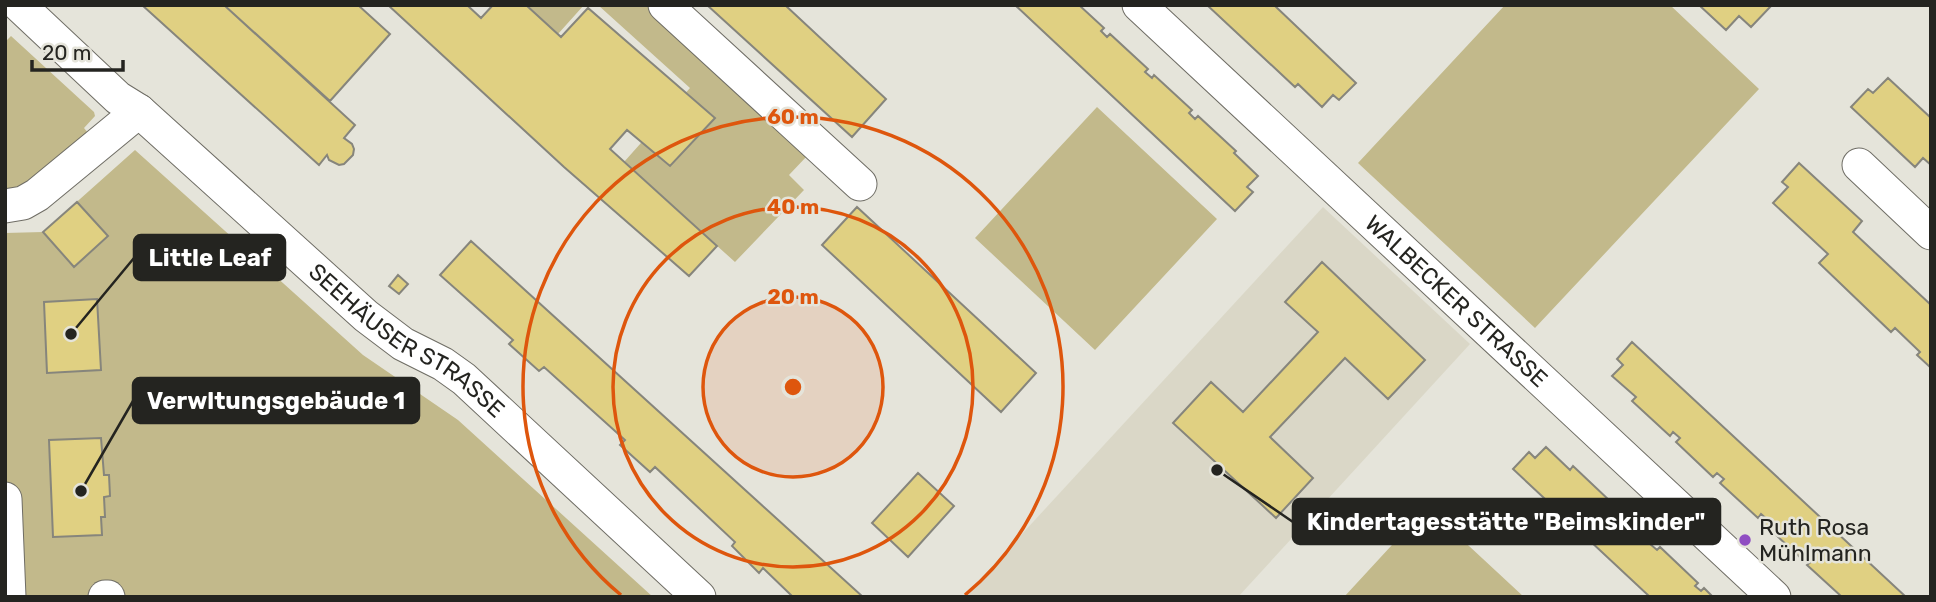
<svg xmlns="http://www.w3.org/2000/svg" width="1936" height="602" font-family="Rubik,sans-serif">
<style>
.built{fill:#dad7c7}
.green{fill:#c2b98b}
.building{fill:#e0d082;stroke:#86857c;stroke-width:2}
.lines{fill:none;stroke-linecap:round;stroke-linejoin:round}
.minor-casing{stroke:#6f6d65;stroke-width:35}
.minor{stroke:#fff;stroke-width:33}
.ring{fill:none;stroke:#de560d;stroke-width:3.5}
.poi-dot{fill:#904ec2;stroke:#e5e4da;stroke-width:2.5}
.labels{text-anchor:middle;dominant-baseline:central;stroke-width:5;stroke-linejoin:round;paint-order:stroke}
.street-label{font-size:23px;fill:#242420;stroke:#e5e4da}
.poi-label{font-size:23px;fill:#242420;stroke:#e5e4da;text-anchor:start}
.centre{fill:#de560d;stroke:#e5e4da;stroke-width:3.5}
.ring-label{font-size:21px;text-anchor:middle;font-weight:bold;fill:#de560d;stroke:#e5e4da;stroke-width:5;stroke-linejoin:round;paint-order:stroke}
.leader{fill:none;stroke:#242420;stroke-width:2.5}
.callout-dot{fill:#242420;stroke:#e5e4da;stroke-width:2.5}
.callout{fill:#242420;stroke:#242420;stroke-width:2.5}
.callout-label{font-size:24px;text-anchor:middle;font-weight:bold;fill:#fff}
</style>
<rect width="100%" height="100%" fill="#e5e4da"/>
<path class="built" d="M1323 207 1470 344 1238 597H964Z"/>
<path class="green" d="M526 5H584L558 34Z
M598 5H646L807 156 789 175 804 190 735 262 624 162 690 88Z
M1505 5H1670L1759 89 1535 328 1358 163Z
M11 36 94 112 95 116 84 128 88 133 32 184 5 192V42Z
M1097 107 1217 219 1095 350 975 238Z
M135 150 363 355 458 420 653 597H5V233L43 232Z
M1427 507 1524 597H1344Z"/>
<path class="building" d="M142 5H224L355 125 344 138 352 144 354 149 353 155 344 164 339 165 329 160 327 155 319 165Z
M224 5H358L390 34 330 101Z
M388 5H467L481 18 493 5H526L561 37 588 8 715 118 670 166 627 130 610 149 717 246 689 276 564 167Z
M707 5H785L886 99 852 137Z
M1015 5H1079L1104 28 1101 31 1107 37 1110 34 1148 69 1145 72 1152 78 1154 75 1192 110 1189 113 1195 119 1198 116 1236 151 1234 153 1258 176 1247 187 1253 192 1235 211Z
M1207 5H1274L1356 83 1339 100 1333 95 1322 107 1298 84 1295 87Z
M1699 5H1772L1751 27 1739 16 1726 30Z
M1888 78 1931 118V165L1923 158 1915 167 1851 107 1868 89 1873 93Z
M1799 163 1862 221 1853 232 1931 305V368L1917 355 1920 352 1895 328 1891 332 1819 263 1828 254 1773 203 1788 187 1782 182Z
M77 202 108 236 74 267 43 232Z
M857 207 1036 373 1001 412 822 245Z
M471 241 863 597H793L763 568 759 573 732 546 735 542 655 467 650 472 620 445 625 440 544 367 539 371 509 344 513 340 440 275Z
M1322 262 1425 360 1388 399 1345 358 1270 437 1313 478 1276 518 1173 423 1211 382 1243 412 1318 332 1285 302Z
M398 275 408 284 399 294 389 286Z
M97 299 101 370 47 373 44 302Z
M1632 342 1906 597H1842L1807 565 1812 561 1805 555 1802 559 1764 524 1768 520 1761 514 1758 518 1720 483 1724 479 1717 473 1713 477 1676 442 1680 438 1673 432 1670 436 1632 401 1636 397 1612 376 1623 365 1617 359Z
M101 438 104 475H109L110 496 104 497 105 517H101L102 535 53 537 49 440Z
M1546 447 1570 470 1573 466 1610 501 1607 504 1613 509 1616 506 1653 541 1650 544 1657 550 1660 547 1698 583 1695 586 1701 591 1704 588 1713 597H1650L1513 469 1529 452 1535 458Z
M918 473 954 506 908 557 872 523Z"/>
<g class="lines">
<defs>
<g id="minor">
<path id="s1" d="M19 5 118 98 139 111 366 316 403 344 443 364 464 379 699 597"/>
<path d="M665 5 860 184"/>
<path id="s2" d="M1139 5 1774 597"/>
<path d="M1859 165 1931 233"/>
<path d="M5 206 23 203 37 195 139 111"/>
<path d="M5 499 9 597"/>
<path d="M105 597H108"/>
</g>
</defs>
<use href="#minor" class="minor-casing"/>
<use href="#minor" class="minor"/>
</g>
<circle cx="793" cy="387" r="90" fill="#de560d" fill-opacity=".12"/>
<g class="ring">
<circle cx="793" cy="387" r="90"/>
<circle cx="793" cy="387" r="180"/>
<path d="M621 595A270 270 0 1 1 965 595"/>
</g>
<circle class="poi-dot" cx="1745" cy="540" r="7"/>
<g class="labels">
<g class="street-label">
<text stroke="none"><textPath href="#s2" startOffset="434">WALBECKER STRASSE</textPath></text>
<text stroke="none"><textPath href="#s1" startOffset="514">SEEHÄUSER STRASSE</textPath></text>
</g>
<g class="poi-label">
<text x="1759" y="527">Ruth Rosa<tspan x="1759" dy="26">Mühlmann</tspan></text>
</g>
</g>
<circle cx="793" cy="387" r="10" class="centre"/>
<g class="ring-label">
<text x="793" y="124">60 m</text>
<text x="793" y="214">40 m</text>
<text x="793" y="304">20 m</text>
</g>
<path class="leader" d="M71 334L134 258M81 491L133 401M1217 470L1293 522"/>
<g class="callout-dot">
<circle cx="71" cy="334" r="7"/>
<circle cx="81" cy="491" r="7"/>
<circle cx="1217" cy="470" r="7"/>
</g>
<g class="callout">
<rect x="134" y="235" width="151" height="45" rx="7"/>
<rect x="133" y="378" width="286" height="45" rx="7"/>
<rect x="1293" y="499" width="427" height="45" rx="7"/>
</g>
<g class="callout-label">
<text x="210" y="266">Little Leaf</text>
<text x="276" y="409">Verwltungsgebäude 1</text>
<text x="1506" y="530">Kindertagesstätte "Beimskinder"</text>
</g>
<rect width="1936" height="602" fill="none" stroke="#242420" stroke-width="14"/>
<path d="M32 60v10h91v-10" fill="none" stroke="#242420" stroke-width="3.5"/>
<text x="42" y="60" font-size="21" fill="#242420" stroke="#e5e4da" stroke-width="5" paint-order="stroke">20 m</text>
</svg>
